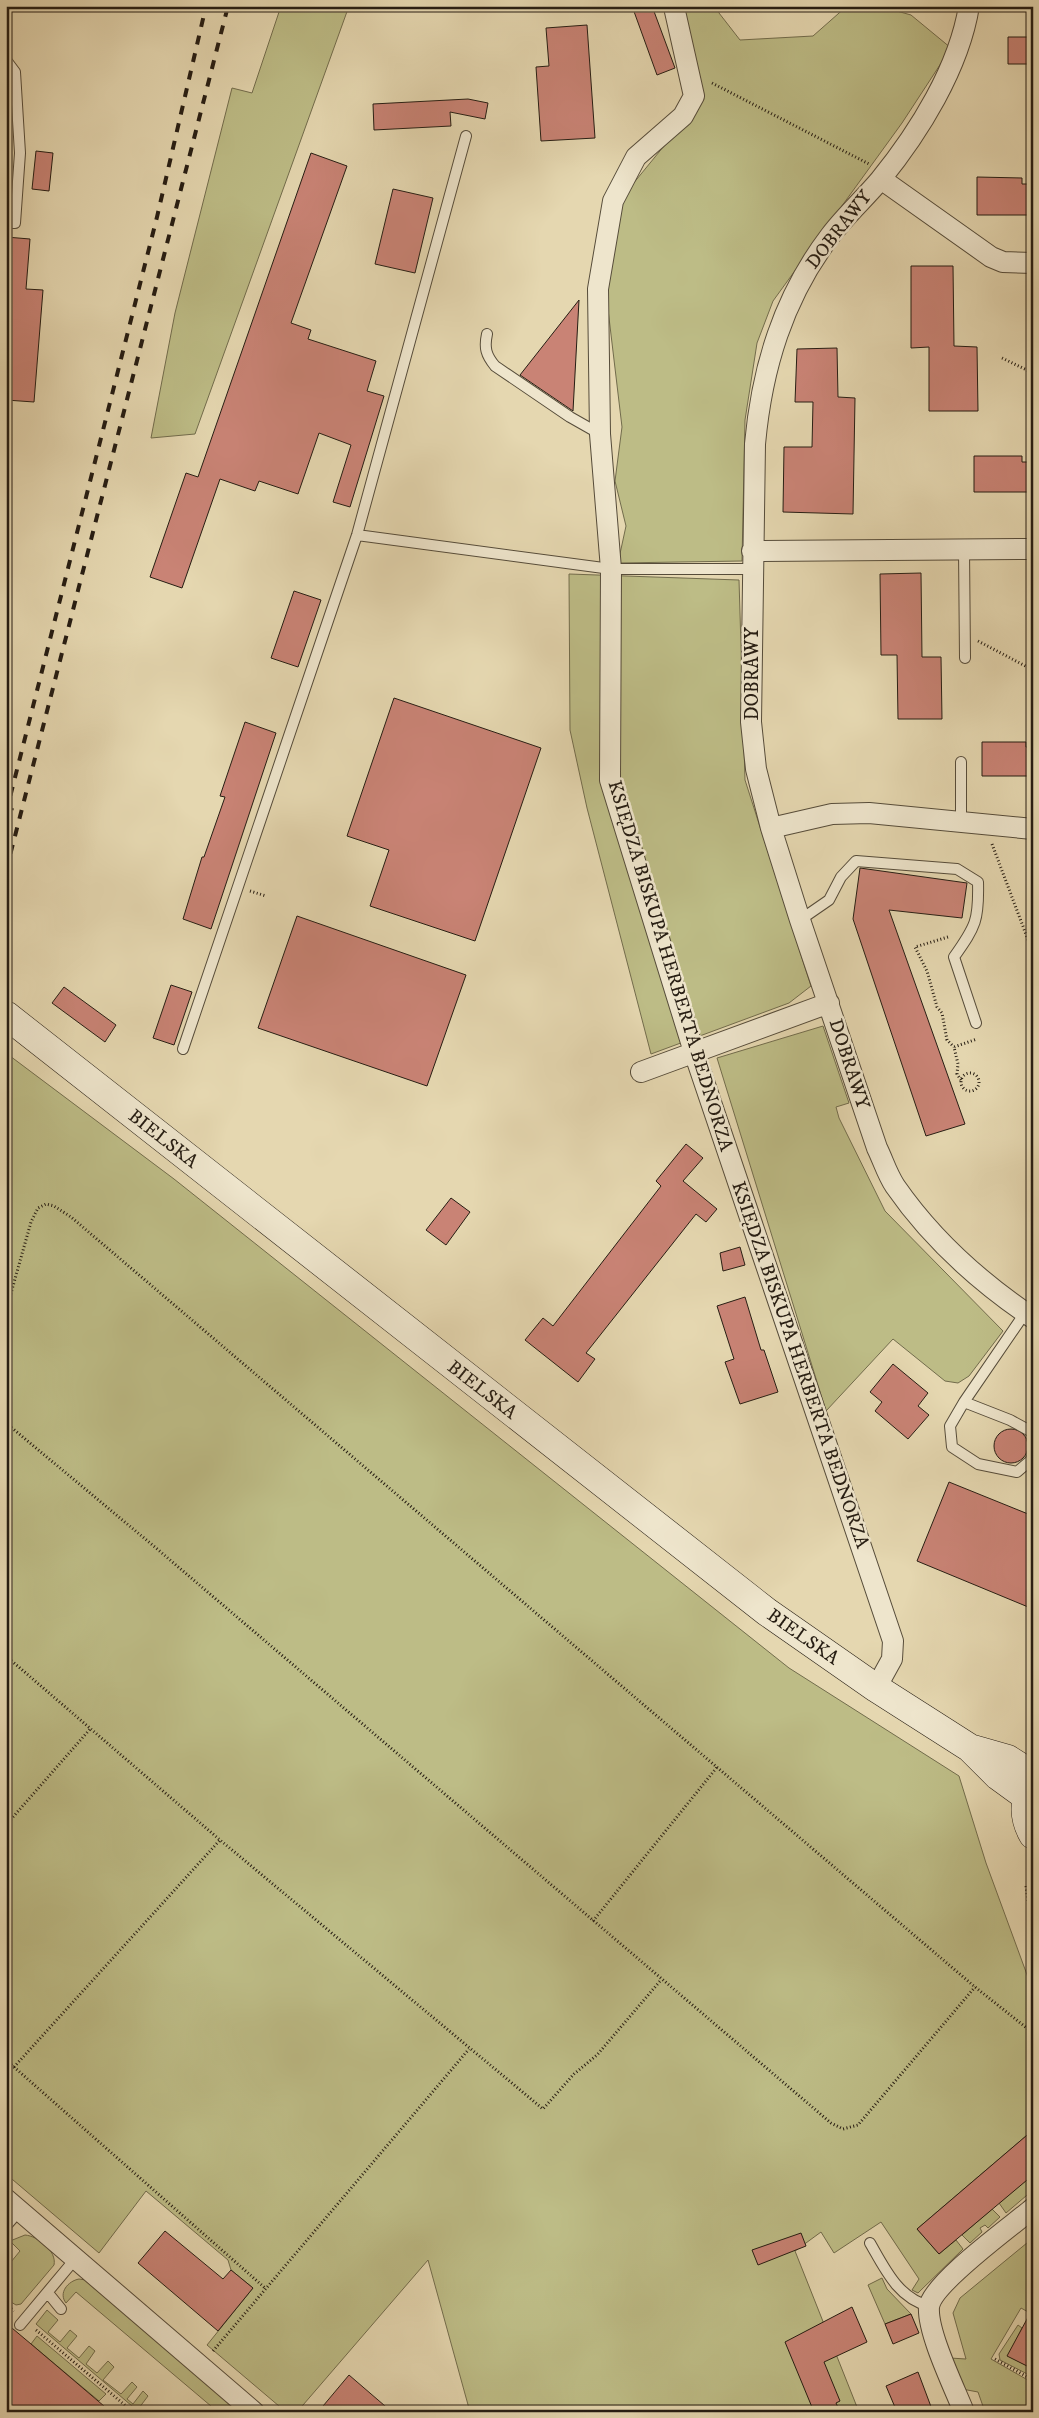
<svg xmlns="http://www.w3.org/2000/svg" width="1039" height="2418" font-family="'IM FELL DW Pica',serif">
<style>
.green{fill:#bdbc86;stroke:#726c4c}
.building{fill:#c98375;stroke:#261d13}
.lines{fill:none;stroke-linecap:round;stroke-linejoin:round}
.lane-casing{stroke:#564c3a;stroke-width:12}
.street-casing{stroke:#564c3a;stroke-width:22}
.secondary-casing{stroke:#261d13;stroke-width:29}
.path{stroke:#261d13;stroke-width:3;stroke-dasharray:1 2.5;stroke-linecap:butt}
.lane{stroke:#eee5cc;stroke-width:10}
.street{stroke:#eee5cc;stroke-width:20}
.secondary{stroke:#eee5cc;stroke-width:28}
.rail{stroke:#261d13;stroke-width:4;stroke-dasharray:9 9;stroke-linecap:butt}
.labels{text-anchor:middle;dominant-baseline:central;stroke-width:5;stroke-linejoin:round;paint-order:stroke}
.street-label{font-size:19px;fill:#261d13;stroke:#eee5cc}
</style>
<rect width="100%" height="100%" fill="#e5d7b0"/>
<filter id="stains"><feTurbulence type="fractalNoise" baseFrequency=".004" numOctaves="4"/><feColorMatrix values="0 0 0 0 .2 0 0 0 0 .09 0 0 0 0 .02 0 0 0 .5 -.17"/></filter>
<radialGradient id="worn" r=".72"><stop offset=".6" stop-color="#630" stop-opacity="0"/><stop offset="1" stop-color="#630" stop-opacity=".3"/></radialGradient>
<path class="green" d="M281 6H349L195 434 151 438 175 313 232 88 252 93Z
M684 6H717L719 13 740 40 813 36 847 6H879L911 15 951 48 902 123 773 301 757 343 745 420 742 561 618 563 626 526 615 481 622 427 607 301 597 266 623 196 673 135 695 65Z
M569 574 739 580 745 780 811 986 789 1003 651 1054 587 808 570 730Z
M823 1026 849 1103 836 1107 839 1118 885 1211 1003 1331 969 1376 958 1383 945 1381 893 1339 826 1411 717 1058Z
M6 1053 174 1179 789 1668 959 1776 986 1863 1033 1991V2130L917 2229 939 2254 956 2240 963 2249 918 2293 912 2290 919 2279 881 2222 834 2253 821 2232 795 2251 859 2412H470L428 2260 297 2412H286L207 2345 253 2288 231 2270 228 2260 146 2191 99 2253 6 2174Z
M1030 2177 1033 2180V2190L1006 2213 999 2203Z
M992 2209 1000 2217 988 2228 985 2225 980 2228 982 2232 970 2243 962 2235Z
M25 2235C38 2236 57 2251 54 2265L21 2304 16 2305 6 2299V2268L20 2251 10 2241Z
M1033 2238V2308L1030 2313 1021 2308 991 2359 1033 2383V2397L1023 2412H985L978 2392 962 2389 950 2358 966 2359 953 2313 960 2298Z
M882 2278 887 2289 911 2314 885 2324 868 2285Z
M79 2279 86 2280 241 2412H218L76 2292 66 2303C58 2293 68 2281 79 2279Z
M47 2310 58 2320 48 2332 60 2342 70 2330 77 2336 67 2348 79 2358 89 2346 95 2351 86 2364 97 2373 108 2361 114 2367 103 2380 121 2394 132 2382 137 2387 127 2399 133 2404 143 2391 148 2396 139 2408 143 2412H139L36 2324Z
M1018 2325 1022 2328 1008 2356 1033 2369V2377L1000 2360 999 2354Z
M37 2336 106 2394 99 2401 31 2344Z"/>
<path class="building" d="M632 6H652L675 68 657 75Z
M587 25 595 138 541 141 536 67 549 66 546 28Z
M1008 37H1033V64H1008Z
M468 99 488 103 485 119 450 112 451 126 374 130 373 104Z
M36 151 53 153 49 191 32 189Z
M311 153 347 166 291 323 311 330 308 339 376 361 367 391 384 396 350 507 333 502 351 445 319 433 298 494 259 481 255 491 220 479 182 588 150 577 186 473 198 477Z
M977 177 1022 178V184H1033V215H977Z
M393 189 433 198 415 273 375 264Z
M6 237 30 239 26 289 43 290 34 402 6 400Z
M911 266H953L954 346 977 347 978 411H929V347L911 348Z
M579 300 573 411 520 375Z
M837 348 838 397 855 398 853 514 783 512 784 447H812L813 402H795L797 349Z
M974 456H1022V462H1033V492H974Z
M921 573 922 657H941L942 719H898L897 655H881L880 574Z
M294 591 321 600 298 667 271 658Z
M394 698 541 748 475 941 370 906 389 850 347 836Z
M245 722 276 733 211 929 183 919 202 857H204L225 797 220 796Z
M982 742H1026V747H1033V776H982Z
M860 868 967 883 962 918 889 910 965 1124 926 1136 853 919Z
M297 916 466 975 427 1086 258 1028Z
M171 985 192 992 174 1045 153 1038Z
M64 987 116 1025 105 1042 52 1003Z
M686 1144 703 1158 683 1181 717 1209 706 1222 696 1214 586 1353 595 1359 578 1382 525 1340 543 1318 553 1326 661 1186 656 1181Z
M451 1198 470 1212 446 1245 426 1230Z
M740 1247 745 1265 723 1271 720 1253Z
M745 1297 761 1350H764L778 1392 740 1404 725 1362 734 1359 717 1306Z
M893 1364 928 1393 918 1406 929 1415 908 1439 875 1411 882 1402 870 1392Z
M994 1446a17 17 0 1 1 34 0a17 17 0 1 1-34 0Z
M949 1482 1033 1516V1609L917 1561Z
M1033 2130V2175L939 2254 917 2229Z
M165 2231 223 2279 231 2270 253 2288 218 2331 138 2263Z
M801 2233 806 2246 758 2265 752 2250Z
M852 2307 867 2342 824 2362 840 2401 836 2403 840 2412H814L785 2342Z
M1033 2308V2369L1007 2356Z
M911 2314 919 2333 893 2344 885 2324Z
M6 2323 31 2344 111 2412H6Z
M918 2372 933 2412H897L886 2386Z
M349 2375 392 2412H318Z"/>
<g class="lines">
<defs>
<path id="lane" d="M6 60 15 72 20 153 15 223H6
M487 334C484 348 486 355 495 366L570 417 600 434
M357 535 611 569H752
M964 550 965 658
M961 822V762
M800 920 829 900 841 877 856 861 957 869 978 882C979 920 976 926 954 957L976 1023
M183 1049 357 535 466 136
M1025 1313 964 1402 950 1426 952 1447 978 1464 1017 1472 1031 1460 1033 1454
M964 1402 1010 1420 1032 1432 1033 1435
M6 2226 20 2210
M870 2243C885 2269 898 2298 929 2306
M48 2293 61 2309
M20 2325 76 2258"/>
<path id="street" d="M969 6C959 68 919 132 880 180 864 199 845 216 830 236 783 298 762 368 755 444L751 722 756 769 771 828 800 920 877 1148C883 1160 887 1174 895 1186 931 1238 981 1283 1033 1318
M674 7 694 96 683 116 636 157 613 201 598 289 600 434 611 569 610 780 694 1052 893 1641 892 1659 876 1688
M881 179 991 257 1003 262 1033 263
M752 551 1033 549
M771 828 832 814 869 813 1033 829
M641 1072 829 1003
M6 2199 254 2412
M964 2412C954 2387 927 2332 929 2307 932 2283 1012 2226 1033 2208"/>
<path id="secondary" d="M6 1015 767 1612 876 1688 970 1748 998 1776 1027 1797
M973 1749 1008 1759 1033 1775
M1033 1785C1022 1801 1024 1819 1033 1835"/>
</defs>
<use href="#lane" class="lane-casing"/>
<use href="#street" class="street-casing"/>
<use href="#secondary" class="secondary-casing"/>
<path class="path" d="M712 83 869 164
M1002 358 1033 373
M978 641 1033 670
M992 844 1033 953
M250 891 266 896
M948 937 915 947 927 971 937 1007 942 1013 947 1040 954 1047
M961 1082a9 9 0 1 1 18 0a9 9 0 1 1-18 0Z
M961 1080 957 1074 958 1064 954 1047 977 1039
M6 1311 31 1222 38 1208 46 1204 54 1206 71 1217 975 1987 1033 2033
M6 1423 156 1548 831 2123 843 2129 858 2125 975 1987
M6 1656 220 1840 543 2109 574 2074 597 2055 661 1980
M6 1825 91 1728
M1026 1886 1033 1939
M593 1921 718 1766
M6 2060 265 2288
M14 2067 220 1840
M6 2304 14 2311
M36 2330 133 2412
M213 2351 469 2049
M995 2359 1033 2380
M1027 2412 1033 2404"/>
<use href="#lane" class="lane"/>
<use href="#street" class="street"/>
<use href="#secondary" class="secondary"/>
<path class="rail" d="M6 813 157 217 206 6
M6 827 12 808
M6 871 228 6"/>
</g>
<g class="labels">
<g class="street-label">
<text transform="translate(839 230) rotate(-52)">DOBRAWY</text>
<text transform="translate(752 674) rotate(-90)">DOBRAWY</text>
<text transform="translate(670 966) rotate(73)">KSIĘDZA BISKUPA HERBERTA BEDNORZA</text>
<text transform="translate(849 1064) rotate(72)">DOBRAWY</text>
<text transform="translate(163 1139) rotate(38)">BIELSKA</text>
<text transform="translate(800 1365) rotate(71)">KSIĘDZA BISKUPA HERBERTA BEDNORZA</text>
<text transform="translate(482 1390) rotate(38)">BIELSKA</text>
<text transform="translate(803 1637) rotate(35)">BIELSKA</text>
</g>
</g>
<rect width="1039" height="2418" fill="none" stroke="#e5d7b0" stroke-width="25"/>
<rect x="8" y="8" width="1024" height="2403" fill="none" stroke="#261d13" stroke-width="2.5"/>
<rect x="12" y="12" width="1014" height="2393" fill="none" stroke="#261d13"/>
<rect width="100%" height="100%" filter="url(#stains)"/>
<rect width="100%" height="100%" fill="url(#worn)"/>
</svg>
